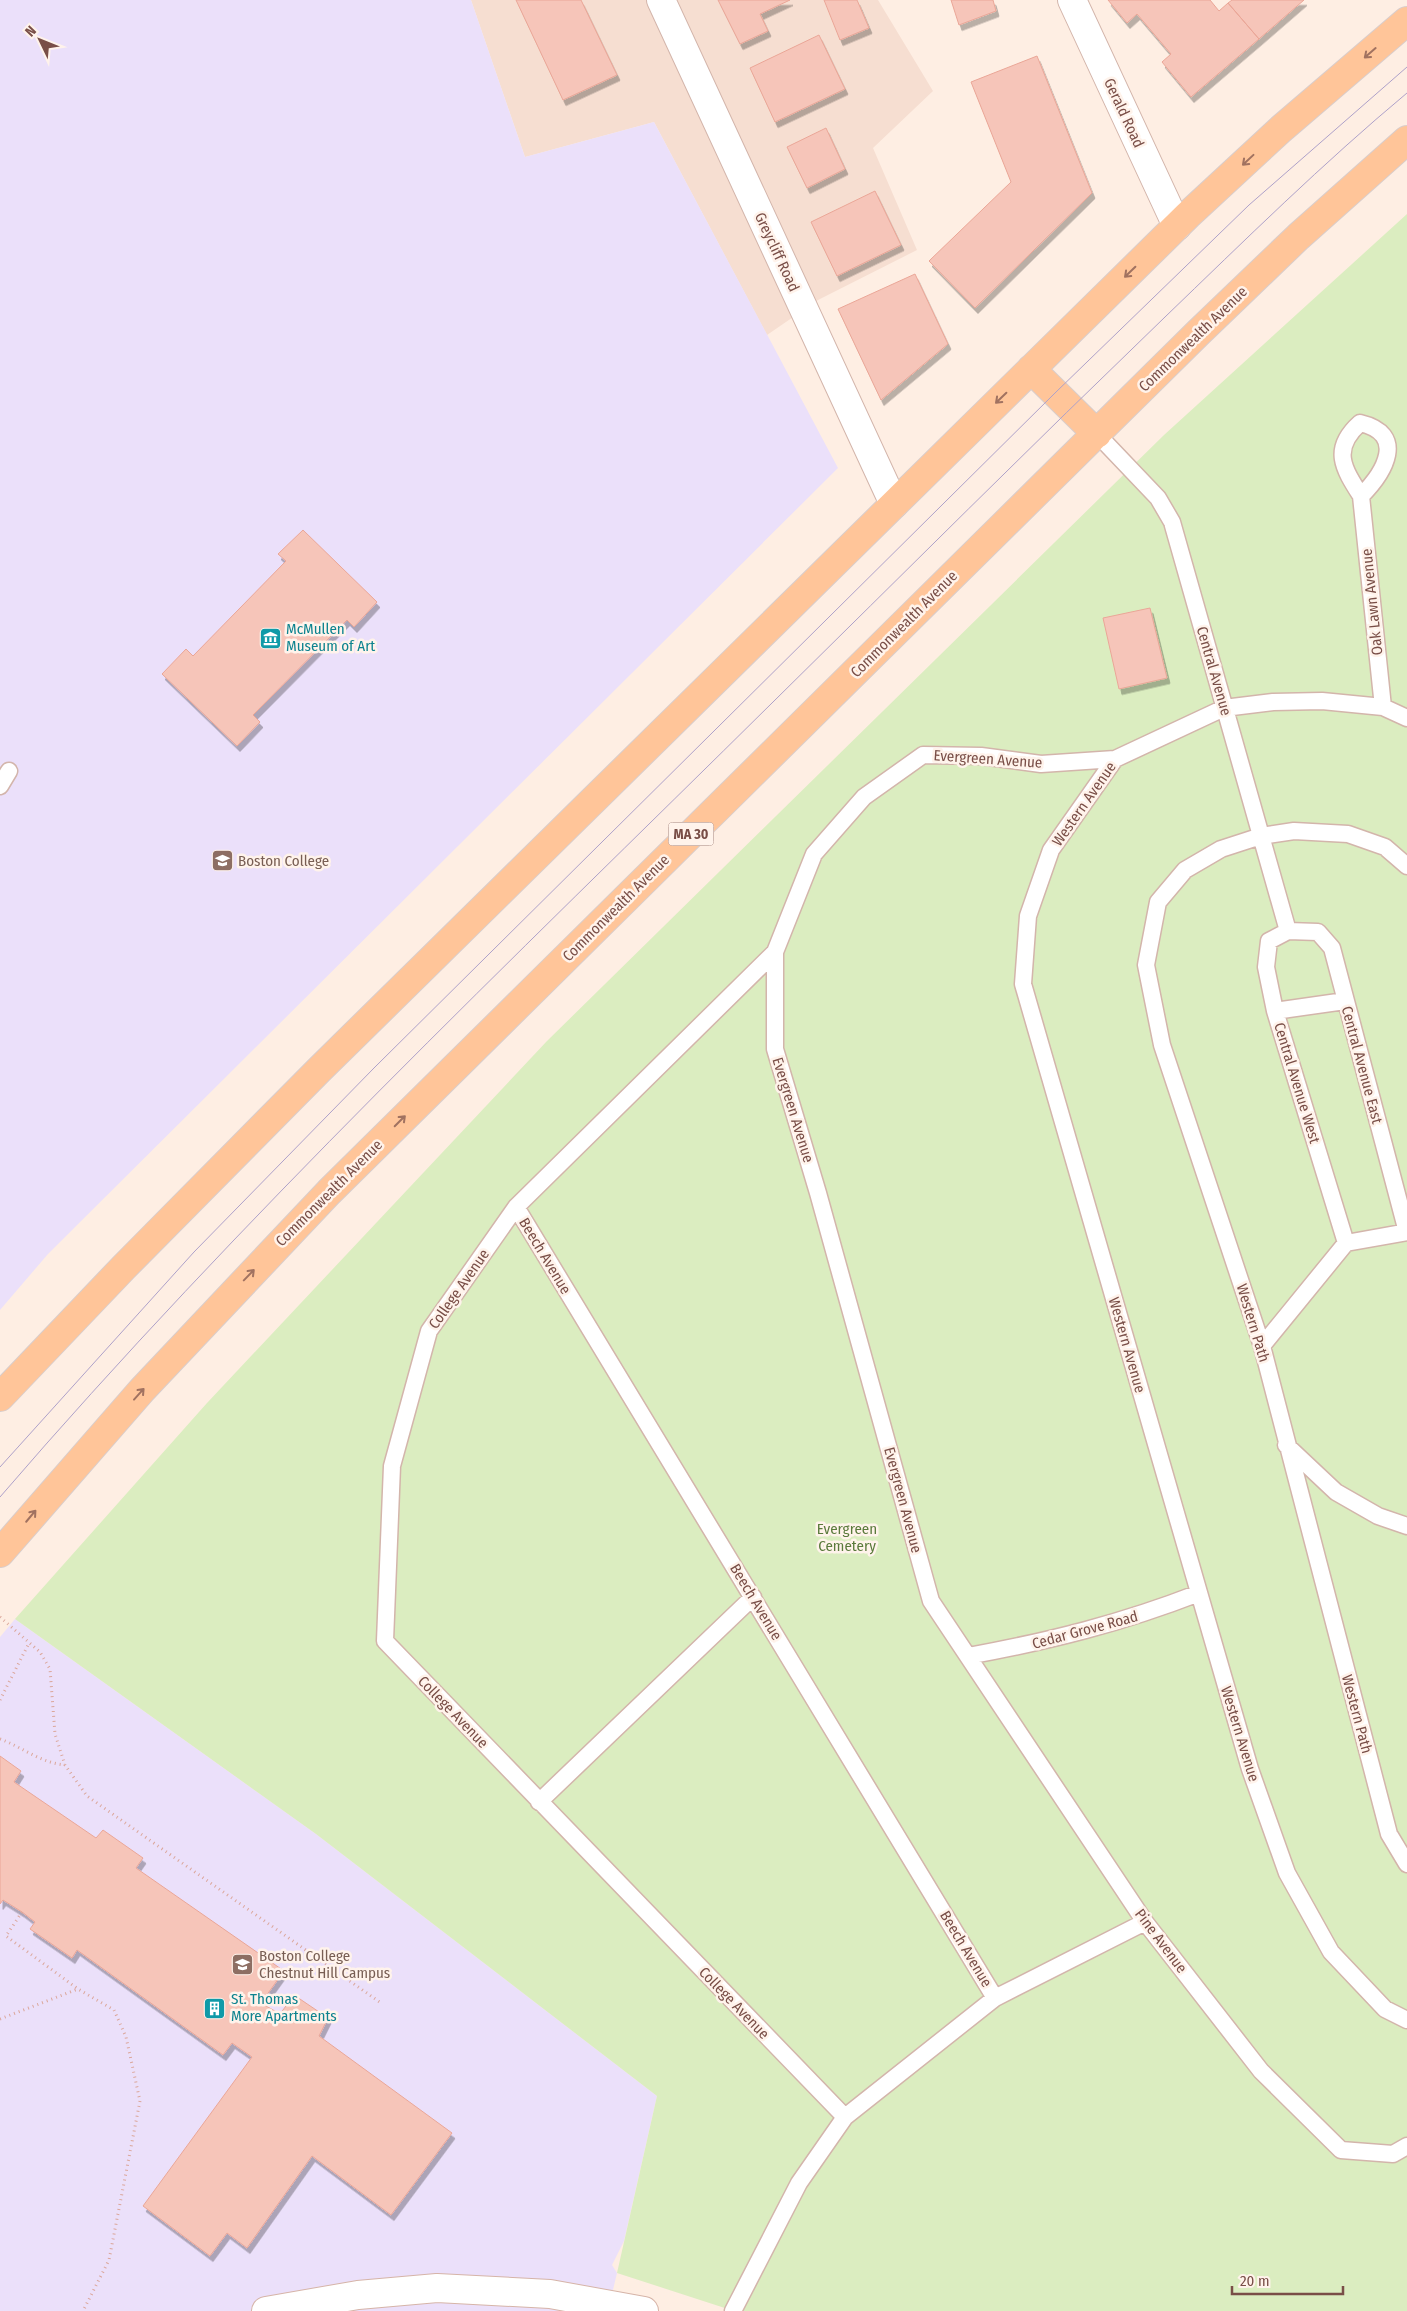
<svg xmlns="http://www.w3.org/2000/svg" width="1407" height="2311" font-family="'Fira Sans Condensed',sans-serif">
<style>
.residential{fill:#f6ded1}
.education{fill:#ebe0fa}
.green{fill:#dbedc0}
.building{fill:#f6c5b9;stroke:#eaa697;filter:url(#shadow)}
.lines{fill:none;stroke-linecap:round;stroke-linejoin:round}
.service-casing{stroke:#d3b5ab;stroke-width:19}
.minor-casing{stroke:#d3b5ab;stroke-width:30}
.secondary-casing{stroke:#d6b4a8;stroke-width:30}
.primary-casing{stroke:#d9cdcb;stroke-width:30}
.path{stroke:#dba79b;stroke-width:3;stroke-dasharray:1 4;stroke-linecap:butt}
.service{stroke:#fff;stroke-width:16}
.minor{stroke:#fff;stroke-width:28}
.secondary{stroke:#fff;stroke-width:28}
.primary{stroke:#ffc599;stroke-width:28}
.tram{stroke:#aea1c9;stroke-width:1}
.oneway{stroke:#a17260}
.labels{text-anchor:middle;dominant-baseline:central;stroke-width:5;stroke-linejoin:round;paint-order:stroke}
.shield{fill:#fff3eb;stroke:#a18078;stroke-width:1}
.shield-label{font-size:14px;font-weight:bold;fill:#794e47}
.street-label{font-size:15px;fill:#794e47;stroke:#fff3eb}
.culture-label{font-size:15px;fill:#0d838f;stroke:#fff3eb;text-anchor:start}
.education-label{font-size:15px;fill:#785e54;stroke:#fff3eb;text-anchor:start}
.park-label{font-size:15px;fill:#5a7a3b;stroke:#fff3eb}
</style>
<defs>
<filter id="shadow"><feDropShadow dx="3" dy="5.5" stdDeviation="0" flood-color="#0004"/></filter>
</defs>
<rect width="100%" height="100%" fill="#feeee3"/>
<path class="residential" d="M471 0H878L933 91 873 148 917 250 818 300 767 335 654 122 525 157Z"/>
<path class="education" d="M0 0H471L525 157 654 122 838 468 48 1254 0 1310Z
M15 1619 316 1834 657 2096 624 2241 612 2265 617 2273 608 2311H0V1637Z"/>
<path class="green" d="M1407 214V2311H734L617 2273 657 2096 316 1834 15 1619 207 1403 547 1041 1164 435Z"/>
<path class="building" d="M516 0H581L617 75 563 100Z
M718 0H790L760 14 768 31 740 44Z
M824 0H857L869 28 840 40Z
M951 0H993L996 11 959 25Z
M1108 0H1210L1219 11 1228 3 1259 39 1191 97 1162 62 1171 54 1137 14 1127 23Z
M1232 0H1304L1259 39 1228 3Z
M819 35 845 89 775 122 750 68Z
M1037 56 1092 193 975 308 929 261 1011 182 971 82Z
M826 128 845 169 807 188 787 147Z
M875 191 901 245 837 276 811 222Z
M915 274 948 344 881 400 838 309Z
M303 530 377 602 354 627 347 620 253 715 260 722 237 746 162 674 186 649 193 656 286 561 278 554Z
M1150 608 1167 678 1119 689 1103 618Z
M0 1756 21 1771 14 1782 96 1838 103 1830 143 1858 136 1868 284 1971 261 2003 280 2014 294 1995 328 2018 319 2036 452 2133 391 2215 312 2156 247 2248 227 2233 210 2256 143 2206 252 2057 232 2043 223 2055 77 1950 72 1958 30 1929 35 1922 22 1912 3 1900 0 1904Z"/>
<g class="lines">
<defs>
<path id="service" d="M1097 434 1158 498 1172 522 1288 931
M1361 496C1385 472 1407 434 1360 423 1331 449 1343 468 1361 496L1383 707
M1407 718 1383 707 1322 701 1273 702 1224 708 1115 759 1051 850 1028 916 1023 984 1250 1769 1287 1873 1331 1952 1385 2009 1407 2020
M1115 759 1041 764 981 756 923 755 864 797 814 854 775 952V1049L818 1193 931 1601 1145 1922 1261 2071 1341 2150 1393 2154 1407 2146
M0 786 9 771
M1407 866 1385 847 1348 834 1294 831 1261 836 1221 849 1185 870 1158 902 1146 965 1162 1045 1262 1346 1389 1834 1407 1864
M1288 931 1318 932 1332 948 1407 1232
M1288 931 1269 941 1266 967 1275 1011 1346 1243
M775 952 516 1207 429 1331 392 1466 385 1641 845 2117
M1275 1011 1345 1001
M516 1207 995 1998
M1262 1346 1346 1243 1407 1232
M1286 1445 1336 1492 1378 1516 1407 1526
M968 1656C1050 1641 1122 1623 1199 1593
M539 1802 753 1597
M733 2311 799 2183 845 2117 995 1998 1145 1922"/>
<path id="minor" d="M661 0 894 504
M1072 0 1177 226"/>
<path id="secondary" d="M266 2311 358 2295 437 2288 550 2294 644 2311"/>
<path id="primary" d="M1031 369 1097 434
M0 1397 124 1267 319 1070 1188 215 1281 129 1407 21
M0 1553 142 1390 329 1192 1198 333 1298 237 1407 140"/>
</defs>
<use href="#service" class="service-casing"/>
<use href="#minor" class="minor-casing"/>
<use href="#secondary" class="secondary-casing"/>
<use href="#primary" class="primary-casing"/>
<path class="path" d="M0 1617 40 1652 50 1669 55 1734 65 1765 87 1796 381 2003
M0 1700 29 1643
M0 1739C22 1747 41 1763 65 1765
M22 1912 6 1936 78 1989 114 2010 126 2037 140 2101 109 2260 83 2311
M0 2019 78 1989"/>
<use href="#service" class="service"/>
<use href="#minor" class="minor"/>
<use href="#secondary" class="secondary"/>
<use href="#primary" class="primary"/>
<path class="tram" d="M0 1467 194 1252 374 1068 1055 393 1249 205 1407 67
M0 1497C241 1217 510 962 773 702 903 574 1033 444 1165 317 1244 241 1323 163 1407 93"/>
</g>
<defs><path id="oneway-shaft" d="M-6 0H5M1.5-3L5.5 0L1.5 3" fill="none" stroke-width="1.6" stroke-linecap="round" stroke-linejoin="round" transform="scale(1.25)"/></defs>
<g class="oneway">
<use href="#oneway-shaft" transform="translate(1370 53) rotate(139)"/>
<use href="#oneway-shaft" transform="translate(1248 160) rotate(137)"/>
<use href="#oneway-shaft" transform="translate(1130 272) rotate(136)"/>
<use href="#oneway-shaft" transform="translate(1001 398) rotate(136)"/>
<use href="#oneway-shaft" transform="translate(400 1121) rotate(-45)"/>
<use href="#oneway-shaft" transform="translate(249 1275) rotate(-46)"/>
<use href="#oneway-shaft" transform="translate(139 1394) rotate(-48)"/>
<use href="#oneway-shaft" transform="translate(31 1516) rotate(-50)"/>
</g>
<defs>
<symbol id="museum-square" viewBox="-11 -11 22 22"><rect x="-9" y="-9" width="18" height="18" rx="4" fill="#0f9aa8" stroke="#fff3eb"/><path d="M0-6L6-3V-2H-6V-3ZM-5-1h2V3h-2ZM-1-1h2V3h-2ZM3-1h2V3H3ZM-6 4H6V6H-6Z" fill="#fff"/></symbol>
<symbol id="university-square" viewBox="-11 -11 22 22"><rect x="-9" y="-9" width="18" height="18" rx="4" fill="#8d6e63" stroke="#fff3eb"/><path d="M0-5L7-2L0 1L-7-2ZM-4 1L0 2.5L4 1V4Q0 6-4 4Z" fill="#fff"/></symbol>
<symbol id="building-square" viewBox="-11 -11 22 22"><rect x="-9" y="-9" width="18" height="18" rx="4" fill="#0f9aa8" stroke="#fff3eb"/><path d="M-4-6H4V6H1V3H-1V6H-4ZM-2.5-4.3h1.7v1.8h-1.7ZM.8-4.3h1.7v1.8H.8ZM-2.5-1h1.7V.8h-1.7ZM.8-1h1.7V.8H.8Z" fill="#fff"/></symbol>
</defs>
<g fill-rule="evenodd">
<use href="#museum-square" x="258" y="626" width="25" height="25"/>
<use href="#university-square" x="210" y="848" width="25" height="25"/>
<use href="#university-square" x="230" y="1952" width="25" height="25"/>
<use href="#building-square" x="202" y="1996" width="25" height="25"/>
</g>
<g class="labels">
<rect class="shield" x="668.5" y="822.5" width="45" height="23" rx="4"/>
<g class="shield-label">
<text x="691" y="834">MA 30</text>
</g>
<g class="street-label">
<text transform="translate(1124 113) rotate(65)">Gerald Road</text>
<text transform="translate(777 252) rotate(65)">Greycliff Road</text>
<text transform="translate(1193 339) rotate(-44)">Commonwealth Avenue</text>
<text transform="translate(1372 602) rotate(-96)">Oak Lawn Avenue</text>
<text transform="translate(904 624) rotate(-45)">Commonwealth Avenue</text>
<text transform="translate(1214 671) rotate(74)">Central Avenue</text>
<text transform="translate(988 759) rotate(4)">Evergreen Avenue</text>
<text transform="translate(1084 804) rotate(-55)">Western Avenue</text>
<text transform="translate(616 908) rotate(-45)">Commonwealth Avenue</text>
<text transform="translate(1362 1065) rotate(75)">Central Avenue East</text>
<text transform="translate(1297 1083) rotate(73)">Central Avenue West</text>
<text transform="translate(793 1110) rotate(73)">Evergreen Avenue</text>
<text transform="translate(329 1193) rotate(-45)">Commonwealth Avenue</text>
<text transform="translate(545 1256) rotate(59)">Beech Avenue</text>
<text transform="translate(459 1289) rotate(-55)">College Avenue</text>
<text transform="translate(1253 1323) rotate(73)">Western Path</text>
<text transform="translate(1127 1345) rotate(74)">Western Avenue</text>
<text transform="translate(903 1500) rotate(75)">Evergreen Avenue</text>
<text transform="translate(756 1602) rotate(59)">Beech Avenue</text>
<text transform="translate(1085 1630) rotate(-15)">Cedar Grove Road</text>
<text transform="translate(453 1712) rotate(46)">College Avenue</text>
<text transform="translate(1357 1714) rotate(75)">Western Path</text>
<text transform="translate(1240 1734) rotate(73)">Western Avenue</text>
<text transform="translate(1161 1941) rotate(53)">Pine Avenue</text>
<text transform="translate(966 1949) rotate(59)">Beech Avenue</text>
<text transform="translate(734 2003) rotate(46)">College Avenue</text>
</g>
<g class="culture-label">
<text x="286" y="629">McMullen<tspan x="286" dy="17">Museum of Art</tspan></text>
<text x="231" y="1999">St. Thomas<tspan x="231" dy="17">More Apartments</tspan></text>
</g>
<g class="education-label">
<text x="238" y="861">Boston College</text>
<text x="259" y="1956">Boston College<tspan x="259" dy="17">Chestnut Hill Campus</tspan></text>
</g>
<g class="park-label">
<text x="847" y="1529">Evergreen<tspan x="847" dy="17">Cemetery</tspan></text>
</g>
</g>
<g transform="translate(40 40) rotate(313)" stroke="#fff3eb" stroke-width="4" paint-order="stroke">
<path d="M0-4L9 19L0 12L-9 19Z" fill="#794e47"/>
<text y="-8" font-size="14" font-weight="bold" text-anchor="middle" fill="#794e47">N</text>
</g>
<path d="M1232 2286v8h111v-8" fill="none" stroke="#794e47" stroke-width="2.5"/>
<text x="1240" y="2286" font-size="15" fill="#794e47" stroke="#fff3eb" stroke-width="4" paint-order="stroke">20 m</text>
</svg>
